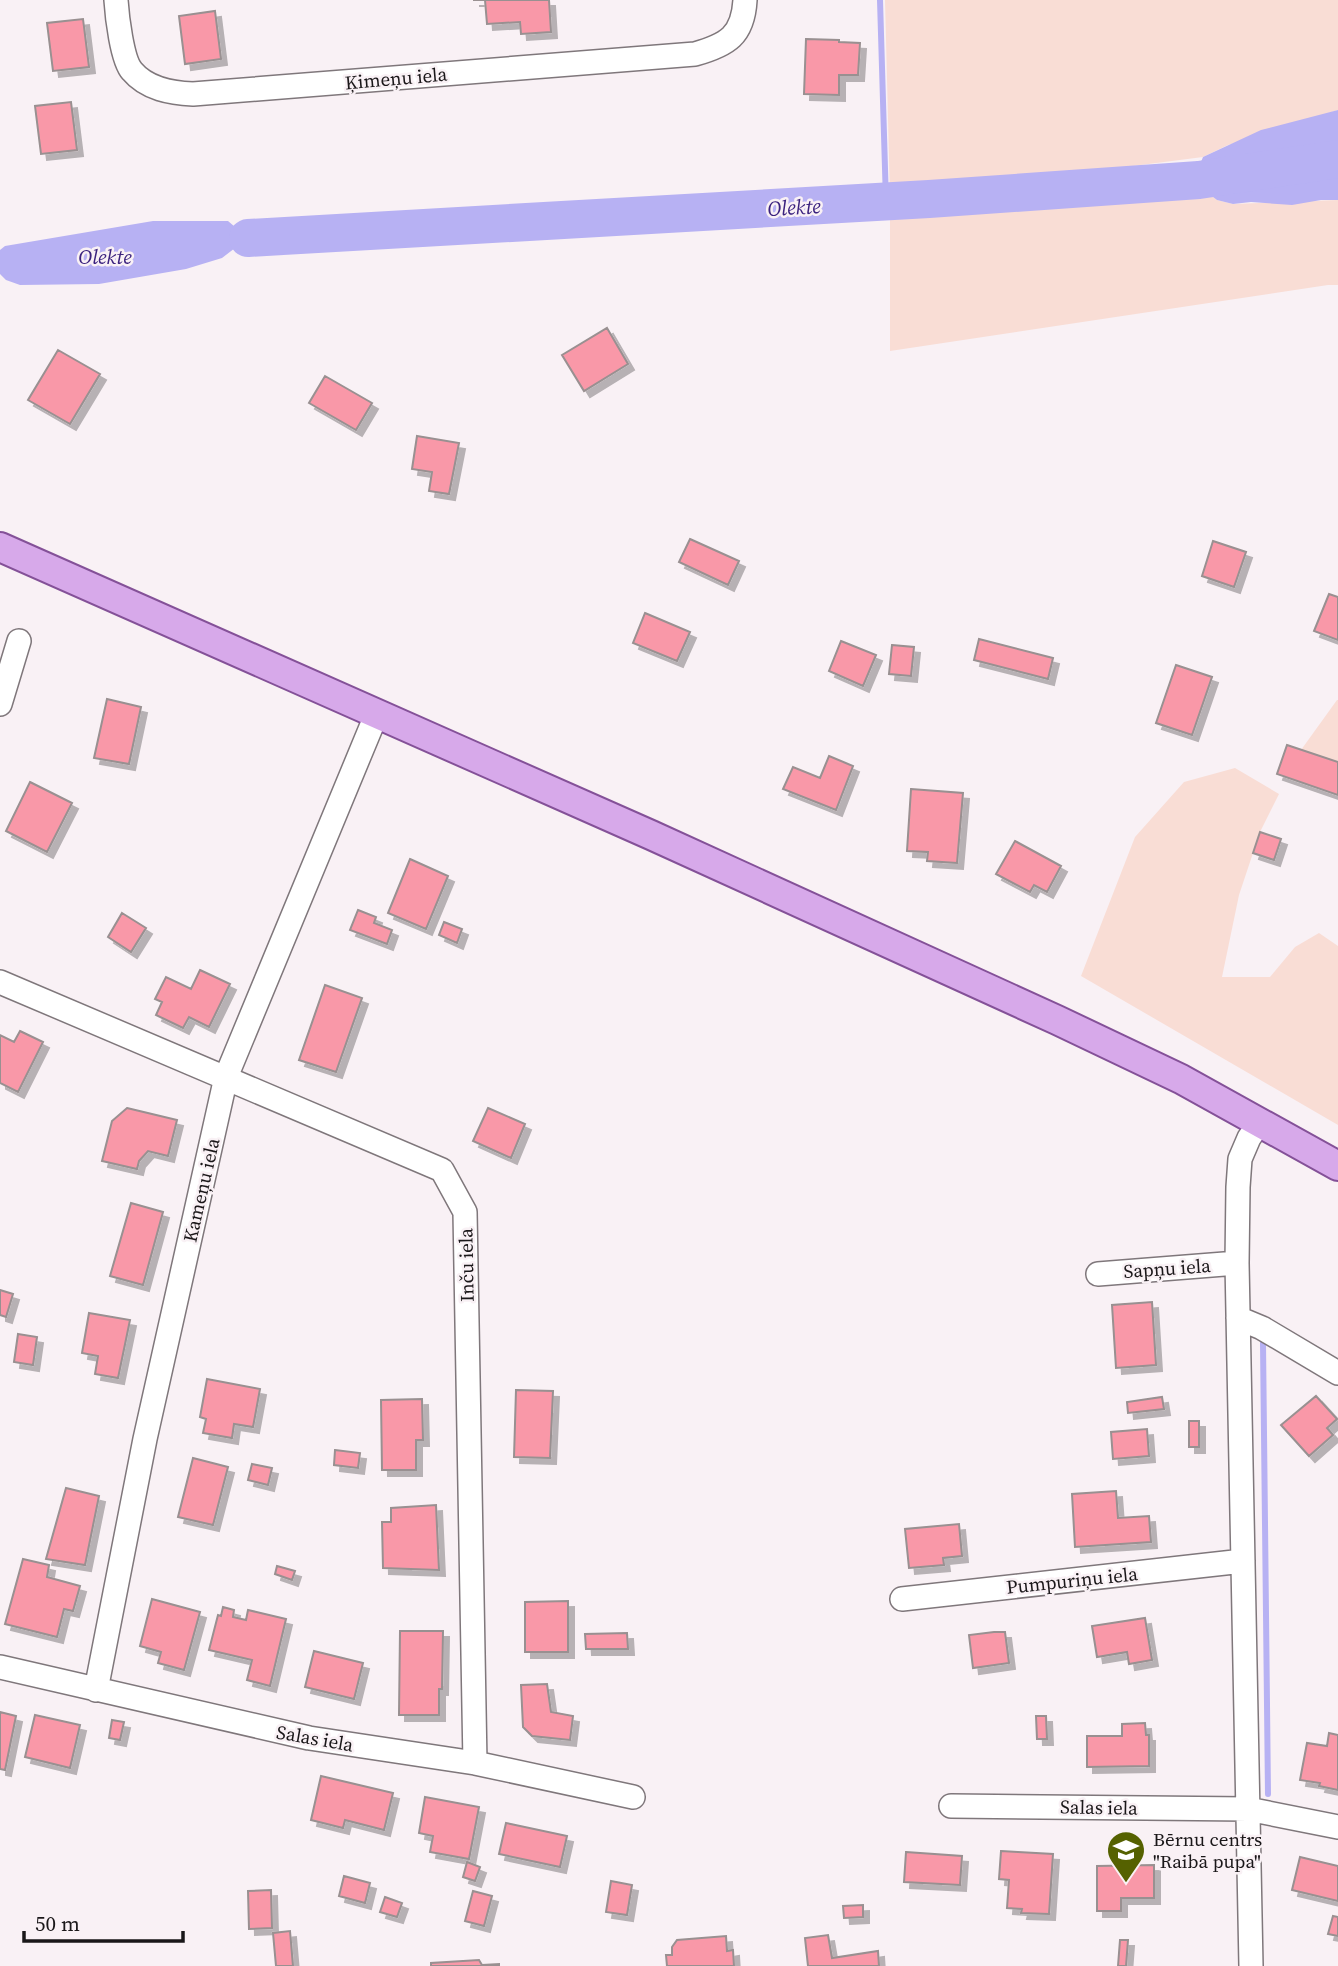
<svg xmlns="http://www.w3.org/2000/svg" width="1338" height="1966" font-family="'Source Serif 4',serif">
<style>
.green{fill:#f9ddd5}
.water{fill:#b7b1f3}
.lines{fill:none;stroke-linecap:round;stroke-linejoin:round}
.stream{stroke:#b7b1f3;stroke-width:6}
.river{stroke:#b7b1f3;stroke-width:38}
.building{fill:#f998a8;stroke:#999091;stroke-width:2;filter:url(#shadow)}
.minor-casing{stroke:#7f777b;stroke-width:26}
.major-casing{stroke:#845198;stroke-width:32}
.minor{stroke:#fff;stroke-width:23}
.major{stroke:#d7a9ea;stroke-width:28}
.labels{text-anchor:middle;dominant-baseline:central;stroke-width:5;stroke-linejoin:round;paint-order:stroke}
.street-label{font-size:19px;fill:#1a1719;stroke:#f9f1f5}
.poi-label{font-size:19px;fill:#1a1719;stroke:#f9f1f5;text-anchor:start}
.water-label{font-size:21px;font-style:italic;fill:#3a217e;stroke:#f9f1f5}
</style>
<defs>
<filter id="shadow"><feDropShadow dx="6" dy="6" stdDeviation="0" flood-color="#0004"/></filter>
</defs>
<rect width="100%" height="100%" fill="#f9f1f5"/>
<path class="green" d="M885 0H1338V110L1228 145 1203 157 890 197Z
M1201 188 1217 200 1233 204 1338 200V285H1328L890 351V208Z
M1337 700H1338V762L1301 750Z
M1235 768 1279 794 1260 832 1239 895 1222 977H1270L1295 947 1319 933 1338 946V1125L1081 976 1135 837 1184 782Z"/>
<path class="water" d="M1338 110V200H1321L1292 205 1251 202 1233 204 1217 200 1201 188 1197 172 1203 157 1261 130Z
M153 221H228L248 238 222 258 186 269 99 284 20 285 6 280 0 274V250L5 246Z"/>
<g class="lines">
<path class="stream" d="M880 0 886 202
M1263 1343 1268 1794"/>
<path class="river" d="M248 238 929 199 1199 180 1338 159"/>
</g>
<path class="building" d="M473 0H549L551 32 521 34 520 22 487 24 485 0Z
M215 11 221 59 185 64 179 16Z
M83 19 89 67 53 71 47 23Z
M806 39 839 40V42L860 43 858 75H839V95L804 94Z
M71 102 77 150 41 154 35 106Z
M607 328 628 364 584 391 562 355Z
M58 350 100 374 70 424 28 400Z
M325 376 372 403 356 430 309 403Z
M417 436 459 443 449 494 429 491 432 472 412 469Z
M690 539 739 561 728 585 679 562Z
M1213 541 1246 552 1234 587 1202 576Z
M1329 594 1338 597V640L1314 631Z
M645 613 690 632 677 661 633 643Z
M979 639 1053 658 1048 679 974 660Z
M841 641 876 655 863 686 829 671Z
M892 645 914 647 911 676 889 674Z
M1176 665 1212 677 1192 735 1156 723Z
M107 699 141 707 129 764 94 758Z
M1287 745 1338 762V795L1277 774Z
M829 756 853 766 836 810 783 789 793 767 820 778Z
M30 782 72 803 47 852 6 831Z
M911 789 963 793 957 863 927 861 928 852 907 851Z
M1260 832 1281 839 1274 860 1253 853Z
M1015 841 1061 866 1047 892 1034 885 1030 892 996 874Z
M410 859 448 876 426 929 388 913Z
M358 910 376 917 374 923 392 930 387 944 350 930Z
M122 913 146 928 131 952 108 937Z
M444 922 462 929 457 943 439 935Z
M200 970 230 984 209 1027 189 1017 183 1028 156 1015 162 1002 155 999 166 977 191 989Z
M325 985 362 998 336 1072 299 1060Z
M20 1031 43 1042 18 1092 0 1083V1035L14 1042Z
M127 1108 177 1120 168 1156 148 1151 139 1161 137 1169 102 1161 112 1121Z
M488 1108 525 1124 511 1158 473 1141Z
M131 1203 163 1212 143 1285 110 1276Z
M0 1290 13 1294 6 1317 0 1315Z
M1152 1302 1156 1365 1116 1368 1112 1305Z
M89 1313 130 1320 118 1378 95 1374 98 1356 82 1353Z
M18 1334 37 1337 33 1365 14 1362Z
M207 1379 260 1389 253 1427 234 1424 232 1438 203 1433 206 1419 200 1417Z
M516 1390 553 1391 550 1458 514 1457Z
M1316 1396 1337 1419 1327 1428 1333 1435 1309 1456 1281 1425Z
M1162 1397 1164 1409 1128 1413 1127 1402Z
M422 1399 423 1440H416V1470H382L381 1400Z
M1189 1421H1199V1447H1189Z
M1147 1429 1149 1456 1113 1459 1111 1432Z
M335 1450 360 1453 358 1468 334 1465Z
M193 1458 228 1467 213 1525 178 1517Z
M252 1464 272 1468 268 1485 248 1480Z
M66 1488 99 1496 85 1565 46 1559Z
M1116 1491 1118 1518 1149 1516 1151 1542 1075 1547 1072 1494Z
M436 1505 439 1570 383 1568 382 1522H391V1508Z
M959 1524 962 1556 943 1558 944 1565 909 1568 905 1529Z
M23 1559 49 1565 47 1577 80 1586 73 1611 64 1609 57 1637 5 1624Z
M277 1566 295 1571 292 1580 275 1574Z
M152 1599 200 1612 184 1670 158 1663 161 1652 140 1646Z
M568 1601V1652H525V1602Z
M223 1607 234 1610 233 1617 246 1620 248 1610 286 1619 270 1686 247 1680 252 1660 209 1650 218 1615 221 1616Z
M1145 1618 1152 1660 1129 1664 1127 1652 1097 1657 1092 1626Z
M400 1631H443L442 1689H439V1715H399Z
M994 1632H1005L1009 1663 973 1668 969 1635Z
M627 1633 628 1649H586L585 1634Z
M314 1651 363 1663 354 1699 305 1687Z
M547 1684 551 1712 573 1716 570 1740 532 1736 523 1727 521 1685Z
M0 1712 16 1716 5 1770 0 1769Z
M35 1715 80 1725 70 1768 25 1757Z
M1036 1716H1046L1047 1739H1037Z
M112 1720 124 1722 120 1740 109 1738Z
M1145 1723 1146 1735H1149V1766L1087 1767V1736H1122V1724Z
M1329 1733 1338 1735V1790L1319 1786 1320 1783 1300 1780 1307 1743 1327 1746Z
M321 1776 393 1793 384 1830 345 1820 343 1828 311 1820Z
M425 1797 479 1807 469 1859 430 1852 433 1836 419 1833Z
M506 1823 567 1836 560 1867 499 1854Z
M1001 1851 1053 1854 1049 1914 1021 1913 1022 1909 1007 1908 1009 1880 999 1879Z
M906 1852 962 1856 960 1885 904 1882Z
M1300 1857 1338 1866V1901L1292 1890Z
M467 1862 480 1867 475 1881 463 1877Z
M1154 1865V1898H1121V1911H1097V1866Z
M344 1876 370 1883 365 1903 339 1896Z
M611 1881 632 1885 627 1915 606 1912Z
M271 1890 272 1928 249 1929 248 1891Z
M473 1891 492 1896 484 1926 465 1921Z
M385 1897 402 1903 397 1917 380 1912Z
M863 1905V1917L844 1918 843 1906Z
M1333 1916 1338 1917V1936L1328 1934Z
M290 1931 293 1966H276L273 1933Z
M828 1935 832 1958 878 1951 879 1966H808L805 1938Z
M726 1936 727 1951 733 1950 734 1966H667L666 1955H672V1947L677 1940Z
M1120 1940H1128L1126 1966H1118Z
M479 1960 482 1965 499 1964V1966H431V1963Z"/>
<g class="lines">
<defs>
<path id="minor" d="M116 0C117 16 122 60 132 71 147 89 171 93 193 94L695 54C727 45 743 36 745 0
M0 704 19 641
M0 982 442 1170 465 1212 475 1763
M1098 1274 1237 1263
M1238 1318 1262 1328 1338 1373
M902 1599 1243 1561
M0 1667 309 1738 475 1763 633 1797
M96 1690 145 1439 226 1077 377 713
M951 1806 1248 1809 1338 1827
M1251 1966 1237 1263 1238 1187 1240 1159 1249 1138 1260 1122"/>
<path id="major" d="M0 547 651 835 1057 1020 1181 1079 1338 1166"/>
</defs>
<use href="#minor" class="minor-casing"/>
<use href="#major" class="major-casing"/>
<use href="#minor" class="minor"/>
<use href="#major" class="major"/>
</g>
<defs>
<symbol id="school-pin" viewBox="-11 -11 22 30"><path d="M0 17L-7.5 6A9.5 9.5 0 1 1 7.5 6Z" fill="#556100" stroke="#f9f1f5"/><path d="M0-5L7-2L0 1L-7-2ZM-4 1L0 2.5L4 1V4Q0 6-4 4Z" fill="#fff"/></symbol>
</defs>
<g fill-rule="evenodd">
<use href="#school-pin" x="1104" y="1828" width="44" height="60"/>
</g>
<g class="labels">
<g class="street-label">
<text transform="translate(396 78) rotate(-5)">Ķimeņu iela</text>
<text transform="translate(201 1190) rotate(-77)">Kameņu iela</text>
<text transform="translate(466 1265) rotate(-91)">Inču iela</text>
<text transform="translate(1167 1268) rotate(-4)">Sapņu iela</text>
<text transform="translate(1072 1580) rotate(-6)">Pumpuriņu iela</text>
<text transform="translate(315 1738) rotate(10)">Salas iela</text>
<text transform="translate(1099 1807) rotate(1)">Salas iela</text>
</g>
<g class="poi-label">
<text x="1153" y="1839">Bērnu centrs<tspan x="1153" dy="22">"Raibā pupa"</tspan></text>
</g>
<g class="water-label">
<text transform="translate(794 207) rotate(-3)">Olekte</text>
<text x="105" y="256">Olekte</text>
</g>
</g>
<path d="M24 1931v10h159v-10" fill="none" stroke="#1a1719" stroke-width="3.5"/>
<text x="35" y="1931" font-size="21" fill="#1a1719" stroke="#f9f1f5" stroke-width="5" paint-order="stroke">50 m</text>
</svg>
